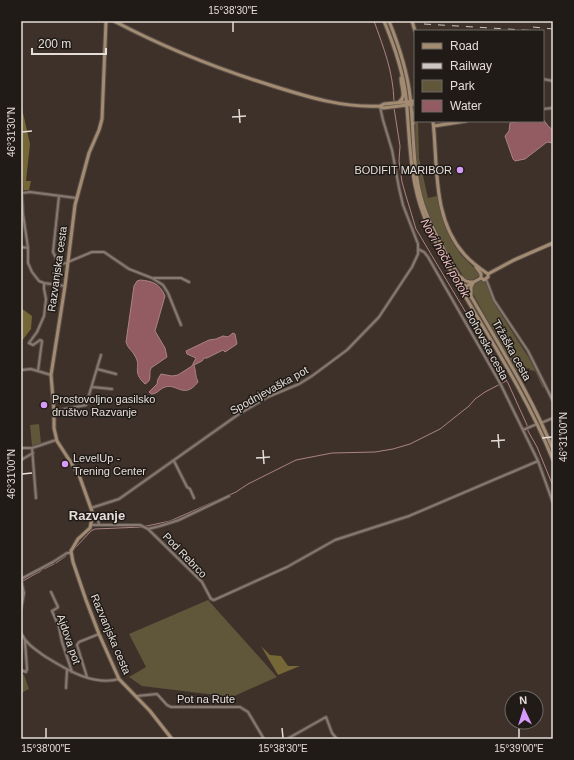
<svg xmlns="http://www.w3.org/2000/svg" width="574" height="760" font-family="Helvetica,sans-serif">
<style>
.green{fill:#60573b}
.forest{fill:#766836}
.water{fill:#925c62;stroke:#ab8385}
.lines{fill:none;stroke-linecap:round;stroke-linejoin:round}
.stream{stroke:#ab8385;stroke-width:1}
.street-casing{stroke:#5b5049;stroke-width:4}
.secondary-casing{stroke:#5b5049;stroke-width:5}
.street{stroke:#887970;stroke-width:2}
.secondary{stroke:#a38b72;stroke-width:3}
.rail{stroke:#cfc7c1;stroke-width:1;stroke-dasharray:7 7;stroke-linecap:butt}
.ticks{fill:none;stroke:#e5ddd8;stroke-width:1.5}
.poi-dot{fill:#d69bfa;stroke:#201b17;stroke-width:1.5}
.labels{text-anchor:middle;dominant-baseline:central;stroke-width:3;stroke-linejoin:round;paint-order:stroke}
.poi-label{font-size:11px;fill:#e5ddd8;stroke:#201b17;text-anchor:start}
.street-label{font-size:11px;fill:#e5ddd8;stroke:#201b17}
.water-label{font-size:12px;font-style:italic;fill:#f6c1c6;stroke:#201b17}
.quarter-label{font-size:13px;font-weight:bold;fill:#e5ddd8;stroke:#201b17}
.neatline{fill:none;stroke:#e5ddd8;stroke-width:1.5}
.ticks-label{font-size:10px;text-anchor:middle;fill:#e5ddd8}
</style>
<rect width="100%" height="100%" fill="#3e312a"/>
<path class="green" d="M415 121H418L419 158 428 198 437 196 451 240 461 255 479 273V276L472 280 465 279C460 270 454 262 448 253 430 227 419 192 416 161 414 148 416 134 415 121Z
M481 281 486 283 497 308 529 358 544 387 543 388 535 371 530 370 529 368 522 370V372L520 373 514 368 472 292C473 285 474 282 481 281Z
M39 424 41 443 32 446 30 425Z
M208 600 277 677 232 697 142 686 129 677 146 667 129 634Z
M21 673 24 675 29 689 21 693Z"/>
<path class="forest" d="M21 104 30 144 26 181H31L29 190H23L22 179H21Z
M21 308 32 316 31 329 21 342Z
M261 646 270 655 281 656 288 666H300L278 675Z"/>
<path class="water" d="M543 119 548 126 553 130V143L547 142 525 159 515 161 513 159 505 136 509 131 510 123 521 121H543Z
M140 280C153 281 160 284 165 296L155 331 165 348 167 357 151 368C148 375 153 380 145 384 131 371 142 367 135 356 132 350 128 349 126 342L134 286 137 281Z
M233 333 235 334 237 344 225 352 223 350 207 358H204L202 361 194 365C196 371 195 376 198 382 184 400 177 383 165 387 159 389 158 394 151 394L149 392 157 384 158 379 161 374 172 376 178 375 192 366 196 358 187 354 186 351 209 340 216 339 223 336 228 337Z"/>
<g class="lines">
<path class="stream" d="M374 21C384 49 393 71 394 101
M394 108 400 146 399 161 402 182 406 196 416 229 508 383 527 425 528 431 537 447 553 486
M75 548 91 531 95 529 142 527 170 521 236 492 248 484 296 460 332 453 375 452 393 449 410 444 440 429 469 406 475 399 485 392 506 381
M56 563 66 556
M44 569 54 564
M38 573 42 570
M23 581 37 573"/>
<defs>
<path id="street" d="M543 79 553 81
M543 109 553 108
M21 178 23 214 28 248V263L32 272 39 281 44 283 65 286
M22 193 30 192 76 198
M59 196 53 252 59 264 68 263
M21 247 28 248
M418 249 424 252 428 257 500 383 538 461 553 503
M68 262 92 252H104L129 269 152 278 163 285 168 293 181 325
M154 278H181L189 282
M486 279 494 300 528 351 553 401
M97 369 116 374
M21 370 31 369 51 375
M38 371 42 341 40 340 33 345 29 343 37 332 44 316 46 299 44 289V283
M92 387 112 389
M54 411 86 405 101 355
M541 423 553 418
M523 430 537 424
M21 448H32L56 440
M32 448 36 498
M21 460 33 453
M174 461 187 487 190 489 194 498
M91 508 119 499 239 414 268 397 299 384 312 376 347 350 379 317 412 267 418 254V244L403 205 399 188 392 150 383 120 380 107
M91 525H98L99 523 93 514
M98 525H140L148 529 160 526 179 520 229 496
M148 529 195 575 202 582 211 599 214 600 287 567 335 540 409 516 538 461
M21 579 53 562 67 553H71
M21 580 24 593 21 609
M51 592 58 607 57 608 52 611 59 627 62 642 72 672
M21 633C26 644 36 650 46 657 67 670 93 686 119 679
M21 670 26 672 27 669 25 641
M87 677 77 645 79 642 99 634
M66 688 67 670
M137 696 157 694 167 705 171 707H240L248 712 264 739
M287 739 326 717 332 733 337 739"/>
<path id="secondary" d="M106 21 102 119 99 130 89 153 75 205 65 286 51 375 54 411V428L57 441 79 475 93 514 90 528 78 539 71 551 73 562 86 600 99 634 119 679 150 711 172 739
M114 21C165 48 218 69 273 86 308 97 343 108 380 106L384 104 415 101
M384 21C394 45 403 71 406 97 410 137 409 178 424 216 437 250 457 282 475 313 503 360 532 408 553 460
M389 21C399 46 407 70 410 96 415 136 411 177 427 215 439 244 456 271 472 298 500 347 532 397 553 450
M412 21 415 31
M399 102C407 97 401 87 401 78
M380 106 383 108 415 104
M433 121C438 165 432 218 464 254 471 262 479 268 488 274
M413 124 415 111
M434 126 466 121
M476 267 481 274V278
M488 274 514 260 553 243
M461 277C465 282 468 282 474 282
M481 278 484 280 488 277V274
M463 288 481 278
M471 297V287L473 283"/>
</defs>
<use href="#street" class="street-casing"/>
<use href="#secondary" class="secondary-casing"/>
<use href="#street" class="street"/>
<use href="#secondary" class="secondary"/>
<path class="rail" d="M424 24 540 31
M533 27 553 29"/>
</g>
<path class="ticks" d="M233 22V32M239 109 240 123M232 117 246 116M22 132 32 131M498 434 499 448M542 438 552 437M491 441 505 440M263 450 264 464M256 458 270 457M22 474 32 473M46 728V738M282 728 283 738M519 728V738"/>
<g class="poi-dot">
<circle cx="460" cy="170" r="4"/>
<circle cx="44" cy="405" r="4"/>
<circle cx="65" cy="464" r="4"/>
</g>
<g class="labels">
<g class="poi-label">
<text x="452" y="170" text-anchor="end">BODIFIT MARIBOR</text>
<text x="52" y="399">Prostovoljno gasilsko<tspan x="52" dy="13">društvo Razvanje</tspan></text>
<text x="73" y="458">LevelUp -<tspan x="73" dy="13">Trening Center</tspan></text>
</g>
<g class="street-label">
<text transform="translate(57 269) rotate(-82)">Razvanjska cesta</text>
<text transform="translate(487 345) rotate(61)">Bohovska cesta</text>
<text transform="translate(512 350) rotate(61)">Tržaška cesta</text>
<text transform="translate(269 390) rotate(-29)">Spodnjevaška pot</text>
<text transform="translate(185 555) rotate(46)">Pod Rebrco</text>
<text transform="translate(111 634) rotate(67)">Razvanjska cesta</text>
<text transform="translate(69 639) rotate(71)">Ajdova pot</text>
<text x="206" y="699">Pot na Rute</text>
</g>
<g class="water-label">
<text transform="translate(445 258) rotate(61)">Novi hočki potok</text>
</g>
<g class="quarter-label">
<text x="97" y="515">Razvanje</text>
</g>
</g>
<rect width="574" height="760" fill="none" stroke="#201b17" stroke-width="44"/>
<rect x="414" y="30" width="130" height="92" fill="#201b17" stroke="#6f6964"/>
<rect x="422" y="43" width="20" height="6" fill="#a38b72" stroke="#6f6964"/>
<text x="450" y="50" font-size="12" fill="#e5ddd8">Road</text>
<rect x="422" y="63" width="20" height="6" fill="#cfc7c1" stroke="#6f6964"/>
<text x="450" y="70" font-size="12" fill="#e5ddd8">Railway</text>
<rect x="422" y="80" width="20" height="12" fill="#60573b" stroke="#6f6964"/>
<text x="450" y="90" font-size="12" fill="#e5ddd8">Park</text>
<rect x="422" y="100" width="20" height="12" fill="#925c62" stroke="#6f6964"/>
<text x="450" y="110" font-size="12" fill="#e5ddd8">Water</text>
<g transform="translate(524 710) rotate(356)"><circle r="19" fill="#201b17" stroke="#6f6964"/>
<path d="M0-3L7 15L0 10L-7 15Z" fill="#d69bfa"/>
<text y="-6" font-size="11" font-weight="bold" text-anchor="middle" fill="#e5ddd8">N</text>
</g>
<path d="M32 48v6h74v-6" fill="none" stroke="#e5ddd8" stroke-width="2"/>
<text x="38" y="48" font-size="12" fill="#e5ddd8" stroke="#201b17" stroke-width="3" paint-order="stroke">200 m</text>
<rect x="22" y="22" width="530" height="716" class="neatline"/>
<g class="ticks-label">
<text x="233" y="14">15°38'30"E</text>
<text transform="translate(11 132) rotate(-90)" y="4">46°31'30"N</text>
<text transform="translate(563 437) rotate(-90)" y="4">46°31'00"N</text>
<text transform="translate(11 474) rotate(-90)" y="4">46°31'00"N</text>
<text x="46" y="752">15°38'00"E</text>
<text x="283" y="752">15°38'30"E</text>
<text x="519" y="752">15°39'00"E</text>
</g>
</svg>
